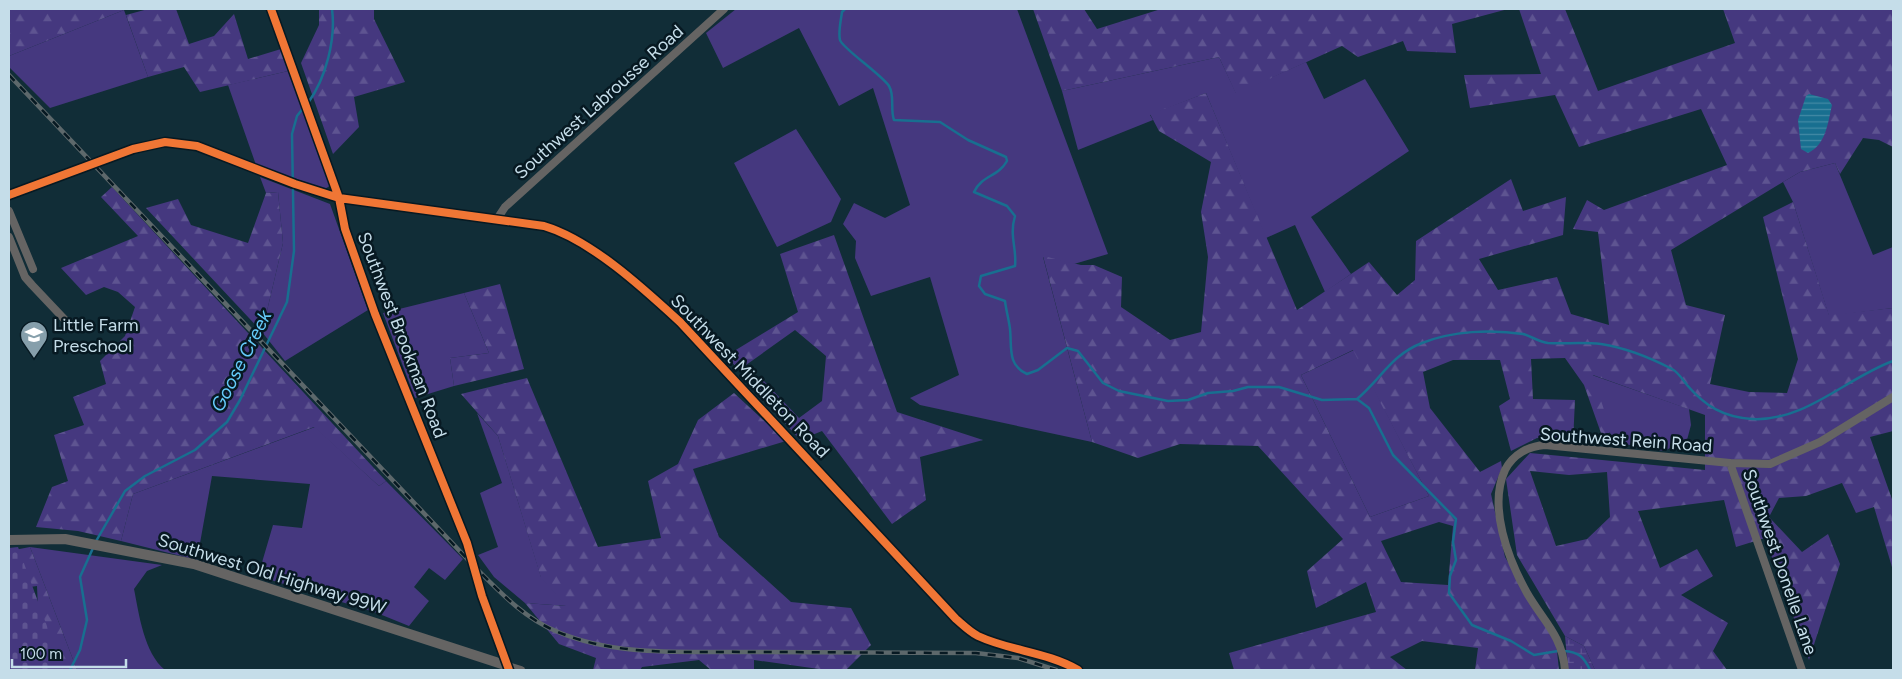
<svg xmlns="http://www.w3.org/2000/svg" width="1902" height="679" font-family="Figtree,sans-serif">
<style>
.green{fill:#45387f}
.forest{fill:url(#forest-firs);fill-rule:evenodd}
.wetland{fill:url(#wetland-marsh)}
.cemetery{fill:url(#cemetery-stones)}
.water{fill:url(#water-rules)}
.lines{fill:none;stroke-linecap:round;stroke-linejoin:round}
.stream{stroke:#186f90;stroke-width:2.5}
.minor{stroke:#656463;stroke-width:8}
.tertiary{stroke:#656463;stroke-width:10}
.rail-casing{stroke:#5d686b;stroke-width:4.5}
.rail{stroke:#071922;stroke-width:2.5;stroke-dasharray:8;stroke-linecap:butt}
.cycleway-casing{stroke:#071922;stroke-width:11}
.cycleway{stroke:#f07635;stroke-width:8}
.labels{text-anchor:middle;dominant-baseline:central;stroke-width:5;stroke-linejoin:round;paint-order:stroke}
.street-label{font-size:18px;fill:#c5dde9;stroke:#071922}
.poi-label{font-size:18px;fill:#c5dde9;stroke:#071922;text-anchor:start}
.water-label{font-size:19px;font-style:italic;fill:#65cbfa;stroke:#071922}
</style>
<defs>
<pattern id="forest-firs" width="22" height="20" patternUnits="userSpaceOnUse" patternTransform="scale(1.25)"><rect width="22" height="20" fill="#45387f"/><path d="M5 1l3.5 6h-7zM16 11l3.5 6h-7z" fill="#5e5491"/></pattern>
<pattern id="wetland-marsh" width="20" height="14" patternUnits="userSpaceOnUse" patternTransform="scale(1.25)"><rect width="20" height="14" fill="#45387f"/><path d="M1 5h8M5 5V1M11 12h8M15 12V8" fill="none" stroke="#5e5491"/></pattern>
<pattern id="cemetery-stones" width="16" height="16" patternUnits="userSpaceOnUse" patternTransform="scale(1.25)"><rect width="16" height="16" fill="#45387f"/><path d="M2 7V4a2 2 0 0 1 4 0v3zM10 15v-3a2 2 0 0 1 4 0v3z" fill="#5e5491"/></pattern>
<pattern id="water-rules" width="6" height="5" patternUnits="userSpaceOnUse" patternTransform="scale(1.25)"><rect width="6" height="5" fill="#186f90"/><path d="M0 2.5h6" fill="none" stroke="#438aa5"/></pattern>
</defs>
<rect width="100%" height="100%" fill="#112d37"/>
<path class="green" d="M736 9H1017L1108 254 1074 264 1043 257 1092 442 920 405 910 398 959 375 930 277 871 296 855 258 856 241 843 224 854 203 885 218 910 205 873 88 839 106 799 28 723 68 706 33Z
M124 10 148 77 50 108 9 67V56Z
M1219 57 1236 93 1306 62 1324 99 1365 79 1409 151 1311 217 1351 274 1325 292 1295 225 1266 238 1206 93 1150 115 1153 120 1078 150 1062 91Z
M288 71 331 185 325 189 256 165 228 85Z
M796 129 841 199 831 222 777 247 734 163Z
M1835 163 1873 255 1893 247V308L1829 316 1793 202 1783 182 1800 172Z
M260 177 330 204 368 310 285 361 262 332 283 243 278 192 266 193Z
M464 293 489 353 450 358 454 386 415 398 383 313Z
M1354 350 1429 496 1370 517 1301 375Z
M1592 375 1689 409 1691 425 1687 440 1664 451 1613 442Z
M477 413 498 436 541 577 567 606 525 603 494 577 478 555 498 547 480 493 502 483Z
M315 427 379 486 386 481 463 559 445 580 429 568 414 587 429 601 409 626 377 613 258 576 273 525 302 528 310 484 212 476 197 560 121 541 133 494Z
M30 547 162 565 147 571 134 589C139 614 144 653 165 670H77Z"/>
<path class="forest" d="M9 9H124V10L9 56Z
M148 9H176L189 44 214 36 234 14 248 59 281 49 288 71 200 92 184 67 148 77 126 15Z
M319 9H374V19L405 82 354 97 359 127 333 154 301 63 319 25Z
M1033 9H1084L1097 29 1161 9H1508L1452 24 1456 53 1407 51 1403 41 1358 57 1342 46 1236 94 1219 57 1062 91Z
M1519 9H1565L1598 91 1735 43 1723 9H1893V147L1879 140 1863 138 1840 174 1835 163 1800 172 1783 182 1671 250 1686 305 1725 315 1710 384 1749 392 1787 393 1798 359 1763 217 1793 202 1829 315 1893 308V431L1870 437 1893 502V566L1892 567 1874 507 1856 513 1842 483 1806 496 1779 498 1769 517 1802 552 1828 534 1840 564 1809 660 1765 538 1736 547 1724 500 1638 511 1660 568 1697 549 1713 576 1681 595 1728 623 1713 651 1727 670H1595L1584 646 1565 636 1517 555 1506 479 1530 453 1705 470V415L1593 375 1611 432 1602 436 1584 385 1565 358 1531 359 1533 399 1575 400 1573 442 1537 438 1511 451 1499 406 1510 399 1500 360H1453L1423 372 1430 408 1480 472 1501 461 1502 468 1491 494 1505 557 1556 642 1559 670H1475L1478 648 1422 641 1390 657 1407 670H1234L1229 653 1376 612 1366 582 1316 608 1307 571 1343 539 1258 446 1180 444 1138 458 1092 442 1043 256 1081 265H1094L1122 277 1121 307 1170 340 1201 332 1208 257 1201 212 1211 162 1159 131 1150 114 1206 93 1297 310 1369 262 1397 295 1415 280 1416 241 1511 179 1523 211 1566 197 1563 235 1479 259 1498 290 1557 277 1571 314 1609 325 1598 232 1573 229 1587 200 1604 210 1727 165 1701 109 1579 147 1555 95 1470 108 1464 75 1541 74ZM1353 350 1429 496 1370 517 1301 375ZM1530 471 1569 475 1607 472 1610 517 1587 539 1556 546ZM1439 522 1453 526 1448 585 1401 582 1381 541Z
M112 187 386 481 379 486 314 427 133 494 121 541 78 531 36 527 52 487 68 481 54 435 84 425 73 397 106 384 100 361 125 336 135 307 118 292 104 287 86 295 61 268 138 236 101 197Z
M278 192 283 243 262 332 146 208 178 199 191 225 248 243 266 193Z
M834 235 897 412 983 440 920 457 926 500 892 524 822 431 800 440 752 386 761 378 799 418 822 401 826 356 795 330 739 370 726 356 798 312 780 254Z
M500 284 524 369 454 386 450 358 489 353 464 293Z
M527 378 598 547 661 538 648 481 678 464 698 420 734 393 786 441 693 469 719 537 791 602 851 608 871 645 846 670H826L754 660V670H711L699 660 642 667 640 670H593L596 658 559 644 525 603 566 606 541 578 498 436 461 394Z
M30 547 77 670H24L40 655 37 586 9 590V551Z"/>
<path class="wetland" d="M1565 636 1584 646 1595 670H1568Z"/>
<path class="cemetery" d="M18 547 63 670H9V548Z"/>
<path class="water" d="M1809 94 1828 99 1832 105C1828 122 1826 145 1808 153L1801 149 1798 120 1806 96Z"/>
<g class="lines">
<path class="stream" d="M845 9 842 12C841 20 838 32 840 40 842 48 881 74 889 86 895 96 890 109 894 120L940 122 968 140 1006 157 1007 161C998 177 982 175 974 192L1007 206 1015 216C1009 236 1017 248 1015 266L981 276 979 286 985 294 1005 301C1006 310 1009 320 1010 329 1012 347 1007 365 1027 374L1038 370 1067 348 1078 351 1103 383 1119 391 1168 401 1188 400 1208 393 1233 391 1248 387H1279L1322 400 1357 399 1369 408 1393 455 1456 519 1453 542 1456 560 1450 576 1449 593 1472 625 1511 641 1534 655 1558 651
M308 103C326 78 336 39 332 9
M1357 399C1381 379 1391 355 1422 343 1452 331 1491 329 1523 334 1531 336 1539 342 1548 343 1565 344 1583 342 1601 344 1626 348 1649 357 1672 369 1678 372 1683 380 1687 385 1705 406 1723 417 1752 419 1805 422 1846 378 1893 361
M95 543 125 491 145 476 195 450 227 422 240 400 287 302 294 251 292 134 297 116 304 107
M1564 651C1579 652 1584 657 1590 670
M70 670 80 650 87 620 80 577 93 548"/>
<path class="minor" d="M271 9 339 198 345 229 375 314 467 543 482 596 508 666 521 670
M9 195 133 149 165 142 197 146 295 184 339 198 544 226C591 240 643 288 680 322L956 619C963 625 970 632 978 636 1010 651 1047 652 1078 670
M9 211 33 269
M497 219 505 207 724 9
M9 237 25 277 32 285 67 322 90 329
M1730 463 1802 670
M1565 670C1562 635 1543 621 1527 593 1508 559 1488 507 1505 470 1513 454 1529 446 1545 445L1730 463 1770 464 1820 442 1893 397"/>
<path class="tertiary" d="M9 540 65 539 194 564 508 666 509 670"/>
<defs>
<path id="rail" d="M9 75 472 564C498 590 523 618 558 632 617 657 685 651 748 652 824 652 900 653 976 653L1018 658 1056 670"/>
</defs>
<use href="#rail" class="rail-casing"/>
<use href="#rail" class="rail"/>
<defs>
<path id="cycleway" d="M271 9 339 198 345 229 375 314 467 543 482 596 509 670
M9 195 133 149 165 142 197 146 295 184 339 198 544 226C591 240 643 288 680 322L956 619C963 625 970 632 978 636 1010 651 1047 652 1078 670"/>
</defs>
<use href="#cycleway" class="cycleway-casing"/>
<use href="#cycleway" class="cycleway"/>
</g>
<defs>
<symbol id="school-pin" viewBox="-11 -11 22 30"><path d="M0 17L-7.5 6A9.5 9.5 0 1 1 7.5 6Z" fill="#869fab" stroke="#071922"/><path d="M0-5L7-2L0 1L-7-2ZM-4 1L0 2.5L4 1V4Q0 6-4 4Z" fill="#fff"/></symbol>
</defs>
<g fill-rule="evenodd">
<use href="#school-pin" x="18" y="319" width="32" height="43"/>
</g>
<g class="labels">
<g class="street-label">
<text transform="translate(599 102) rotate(-42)">Southwest Labrousse Road</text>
<text transform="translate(402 335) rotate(69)">Southwest Brookman Road</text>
<text transform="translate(750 376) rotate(46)">Southwest Middleton Road</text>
<text transform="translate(1626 440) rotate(4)">Southwest Rein Road</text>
<text transform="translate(1780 562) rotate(71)">Southwest Donelle Lane</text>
<text transform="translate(272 574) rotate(17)">Southwest Old Highway 99W</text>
</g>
<g class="poi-label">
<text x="53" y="325">Little Farm<tspan x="53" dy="21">Preschool</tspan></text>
</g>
<g class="water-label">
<text transform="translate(241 361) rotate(-63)">Goose Creek</text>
</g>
</g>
<rect width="1902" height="679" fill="none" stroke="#c5dde9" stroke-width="20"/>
<path d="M12 659v8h114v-8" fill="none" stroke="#c5dde9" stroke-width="2.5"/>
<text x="20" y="659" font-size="15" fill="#c5dde9" stroke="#071922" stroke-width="4" paint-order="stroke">100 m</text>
</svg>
